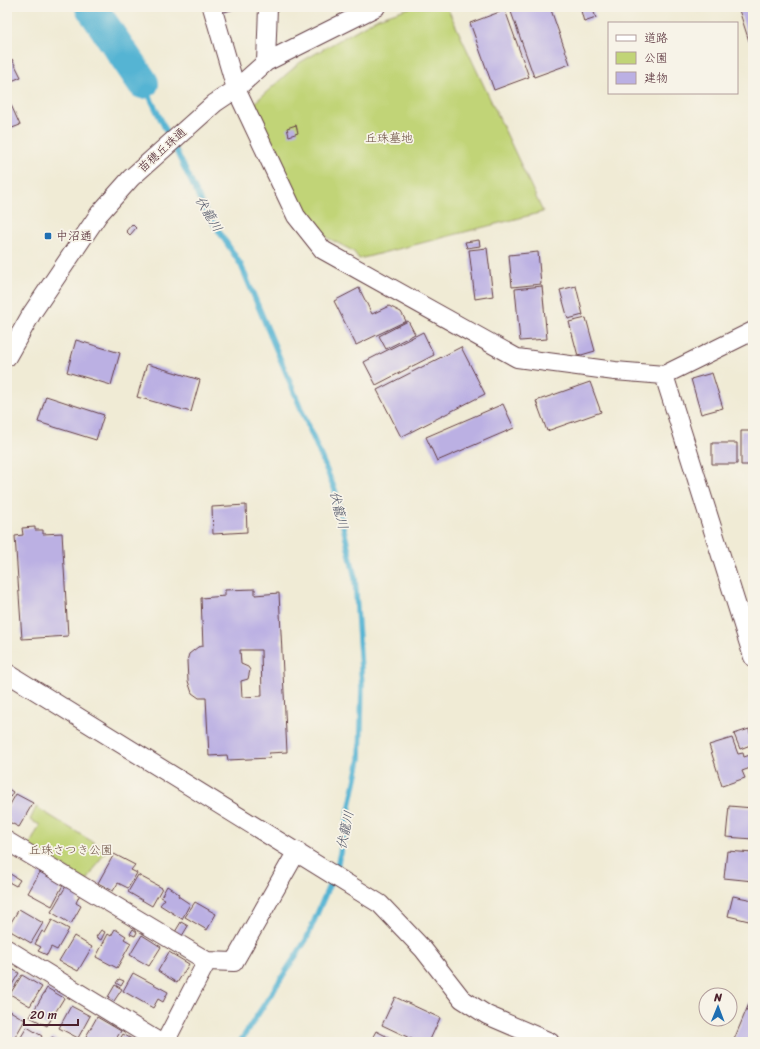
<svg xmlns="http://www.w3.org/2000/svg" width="760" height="1049" font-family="Sriracha,'Klee One',sans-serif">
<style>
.green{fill:#c1d477;stroke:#867a51}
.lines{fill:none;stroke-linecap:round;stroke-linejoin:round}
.stream{stroke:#55b4d3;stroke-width:5.5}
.river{stroke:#55b4d3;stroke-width:32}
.building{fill:#bbb0e3;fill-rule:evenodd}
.minor-casing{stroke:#633e44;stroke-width:20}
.minor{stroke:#fff;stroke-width:18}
.poi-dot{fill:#1f6fb2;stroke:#f7f3e8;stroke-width:1.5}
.labels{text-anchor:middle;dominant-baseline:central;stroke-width:3.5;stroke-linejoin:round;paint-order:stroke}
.park-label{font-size:12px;fill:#684c3e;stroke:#f7f3e8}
.street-label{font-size:12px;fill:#4a1f2b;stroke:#f7f3e8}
.poi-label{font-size:12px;fill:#4a1f2b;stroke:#f7f3e8;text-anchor:start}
.water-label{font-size:13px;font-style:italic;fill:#4e5366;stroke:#f7f3e8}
</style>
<rect width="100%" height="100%" fill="#f7f3e8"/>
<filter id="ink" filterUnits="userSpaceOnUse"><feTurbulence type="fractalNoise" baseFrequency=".025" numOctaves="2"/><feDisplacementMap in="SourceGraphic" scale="8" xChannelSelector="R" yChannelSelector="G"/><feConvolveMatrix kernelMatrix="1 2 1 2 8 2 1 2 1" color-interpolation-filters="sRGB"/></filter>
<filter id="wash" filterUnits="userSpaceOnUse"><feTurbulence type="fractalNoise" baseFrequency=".012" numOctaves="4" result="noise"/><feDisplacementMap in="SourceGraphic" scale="16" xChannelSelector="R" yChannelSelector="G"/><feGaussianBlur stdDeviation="0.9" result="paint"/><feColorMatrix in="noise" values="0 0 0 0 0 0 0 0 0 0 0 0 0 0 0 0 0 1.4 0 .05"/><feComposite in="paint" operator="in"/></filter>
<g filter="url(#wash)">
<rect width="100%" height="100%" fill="#f0ebd5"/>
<path class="green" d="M412 7H447L543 212 359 259 353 251 324 236 303 210 252 105 299 63 378 18Z
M36 807 106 850 87 881 29 846 40 825 30 820Z"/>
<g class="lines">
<path class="stream" d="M143 83 205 210 241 265 335 490 355 578 362 685 360 759 337 867 306 940 240 1042"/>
<path class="river" d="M91 7 143 83"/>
</g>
<g id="blocks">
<path class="building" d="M219 7H241L221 13Z
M516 7H550L570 64 534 77 510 9Z
M580 7H592L596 18 584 22Z
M749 7H752L753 9V40L749 41 739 10Z
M505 10 529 77 494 90 470 23Z
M12 59 21 77 7 83V62Z
M7 96 20 125 7 130Z
M296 125 298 133 289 136 287 128Z
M132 224 136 228 130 235 126 231Z
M479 240 480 246 467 248 465 242Z
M487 248 493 296 475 299 469 250Z
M538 252 541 284 512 287 509 255Z
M542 286 547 339 520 341 515 289Z
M576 286 583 315 568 319 560 290Z
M359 288 372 314 389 306 401 312 406 321 356 345 334 301Z
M586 318 595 351 578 356 569 322Z
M408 321 415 334 386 349 379 336Z
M423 332 434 355 376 385 364 362Z
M76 340 120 353 111 385 67 372Z
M461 347 485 394 401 437 377 390Z
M147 364 200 380 191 412 137 397Z
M712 373 723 408 701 414 691 379Z
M590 382 601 412 547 431 536 401Z
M46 396 104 415 96 440 38 422Z
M503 404 514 428 437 461 426 437Z
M741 431H753V465H741Z
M712 443H737V464H712Z
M246 505 247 532 213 534 212 507Z
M35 527V530H43V534L62 533 68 636 22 639 15 536 23 535 22 528Z
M255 589V595L279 593 287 752 269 753 270 758 228 760 227 755 209 756 206 698H199L192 693 188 681 187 661 189 654 198 647 203 646 201 598 225 596V590ZM240 650H261L262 696 242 697 241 681 248 679 250 670 248 667 241 664Z
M749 729 753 744 740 749 734 734Z
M732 738 738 754 743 753 744 757 753 754V767L742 771 745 778 722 786 709 745Z
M7 788 13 792 7 803Z
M16 794 33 803 19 827 9 822 10 819 7 817V810Z
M729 806 753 808V839L726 837Z
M727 851 753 853V881L724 878Z
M114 854 135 865 131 870 137 873 128 888 118 883 113 891 98 883Z
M7 872 20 880 16 886 7 881Z
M40 872 63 885 52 906 28 893Z
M138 875 162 888 152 906 128 892Z
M66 886 80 894 76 903 81 906 71 924 51 912Z
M167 886 179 894 178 896 190 904 182 919 160 905 165 899 161 897Z
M733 896 753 900V922L728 916Z
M195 902 216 914 207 930 185 917Z
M19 909 43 923 31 943 7 929Z
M52 920 69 929 57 950 51 947 47 955 38 951 41 947 35 944 42 931 45 933Z
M181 922 188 926 182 936 175 932Z
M115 929 126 936 124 939 131 943 117 968 96 957 108 934 111 936Z
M133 929 137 932 135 936 130 934Z
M101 930 105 932 101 940 96 937Z
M142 935 161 947 149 966 130 955Z
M74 936 92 947 78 971 59 961Z
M169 952 189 964 177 983 158 971Z
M7 966 19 973 7 993Z
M133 973 168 992 163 1002 158 999 153 1008 123 991Z
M22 975 42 987 30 1006 10 994Z
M119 979 124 981 121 986 116 983Z
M115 985 122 989 114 1001 108 997Z
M47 988 64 998 47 1026 30 1017Z
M753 994V1042H733Z
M395 997 440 1018 429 1042H418L382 1025Z
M71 1006 90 1016 78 1038 59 1028Z
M7 1009 25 1020 14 1039 7 1034Z
M97 1017 121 1031 114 1042H88L84 1040Z
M27 1027 42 1036 39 1042H18Z
M376 1031 398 1042H370Z
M123 1034 137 1042H118Z
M52 1037 62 1042H49Z"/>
</g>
</g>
<g filter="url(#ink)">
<use href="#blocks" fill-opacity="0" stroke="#633e44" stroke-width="1"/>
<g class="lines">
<defs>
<path id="minor" d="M212 7 236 89 296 216 323 250 517 358 615 371 664 375 753 331
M266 62 268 7
M7 357 32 313 99 214 131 178 215 103 236 89 266 62 376 7
M664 375 753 657
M7 673 380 904 423 949 462 999 487 1015 550 1042
M7 841 207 961
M7 949 159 1042
M165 1042 207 961 234 962 297 851"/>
</defs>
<use href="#minor" class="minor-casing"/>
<use href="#minor" class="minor"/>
</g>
</g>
<rect class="poi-dot" x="44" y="232" width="8" height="8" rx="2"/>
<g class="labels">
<g class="park-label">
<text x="389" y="138">丘珠墓地</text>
<text x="71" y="850">丘珠さつき公園</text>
</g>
<g class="street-label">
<text transform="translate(162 150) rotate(-42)">苗穂丘珠通</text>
</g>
<g class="poi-label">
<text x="56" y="236">中沼通</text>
</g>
<g class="water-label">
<text transform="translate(209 214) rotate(59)">伏籠川</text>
<text transform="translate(339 510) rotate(76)">伏籠川</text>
<text transform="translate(345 830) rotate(-78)">伏籠川</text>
</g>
</g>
<rect width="760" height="1049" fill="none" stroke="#f7f3e8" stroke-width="24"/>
<rect x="608" y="22" width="130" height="72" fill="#f7f3e8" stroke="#b29e9c"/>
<rect x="616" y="35" width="20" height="6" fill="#ffffff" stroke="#b29e9c"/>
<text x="644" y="42" font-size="12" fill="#4a1f2b">道路</text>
<rect x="616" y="52" width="20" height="12" fill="#c1d477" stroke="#b29e9c"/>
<text x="644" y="62" font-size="12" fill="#4a1f2b">公園</text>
<rect x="616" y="72" width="20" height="12" fill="#bbb0e3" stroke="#b29e9c"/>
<text x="644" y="82" font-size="12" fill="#4a1f2b">建物</text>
<g transform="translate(718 1007) rotate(1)"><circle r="19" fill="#f7f3e8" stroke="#b29e9c"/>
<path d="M0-3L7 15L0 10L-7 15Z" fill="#1f6fb2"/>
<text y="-6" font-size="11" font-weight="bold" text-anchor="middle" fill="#4a1f2b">N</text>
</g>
<path d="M24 1019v6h54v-6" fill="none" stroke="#4a1f2b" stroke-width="2"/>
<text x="30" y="1019" font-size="12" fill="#4a1f2b" stroke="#f7f3e8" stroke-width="3" paint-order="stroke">20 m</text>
</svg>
